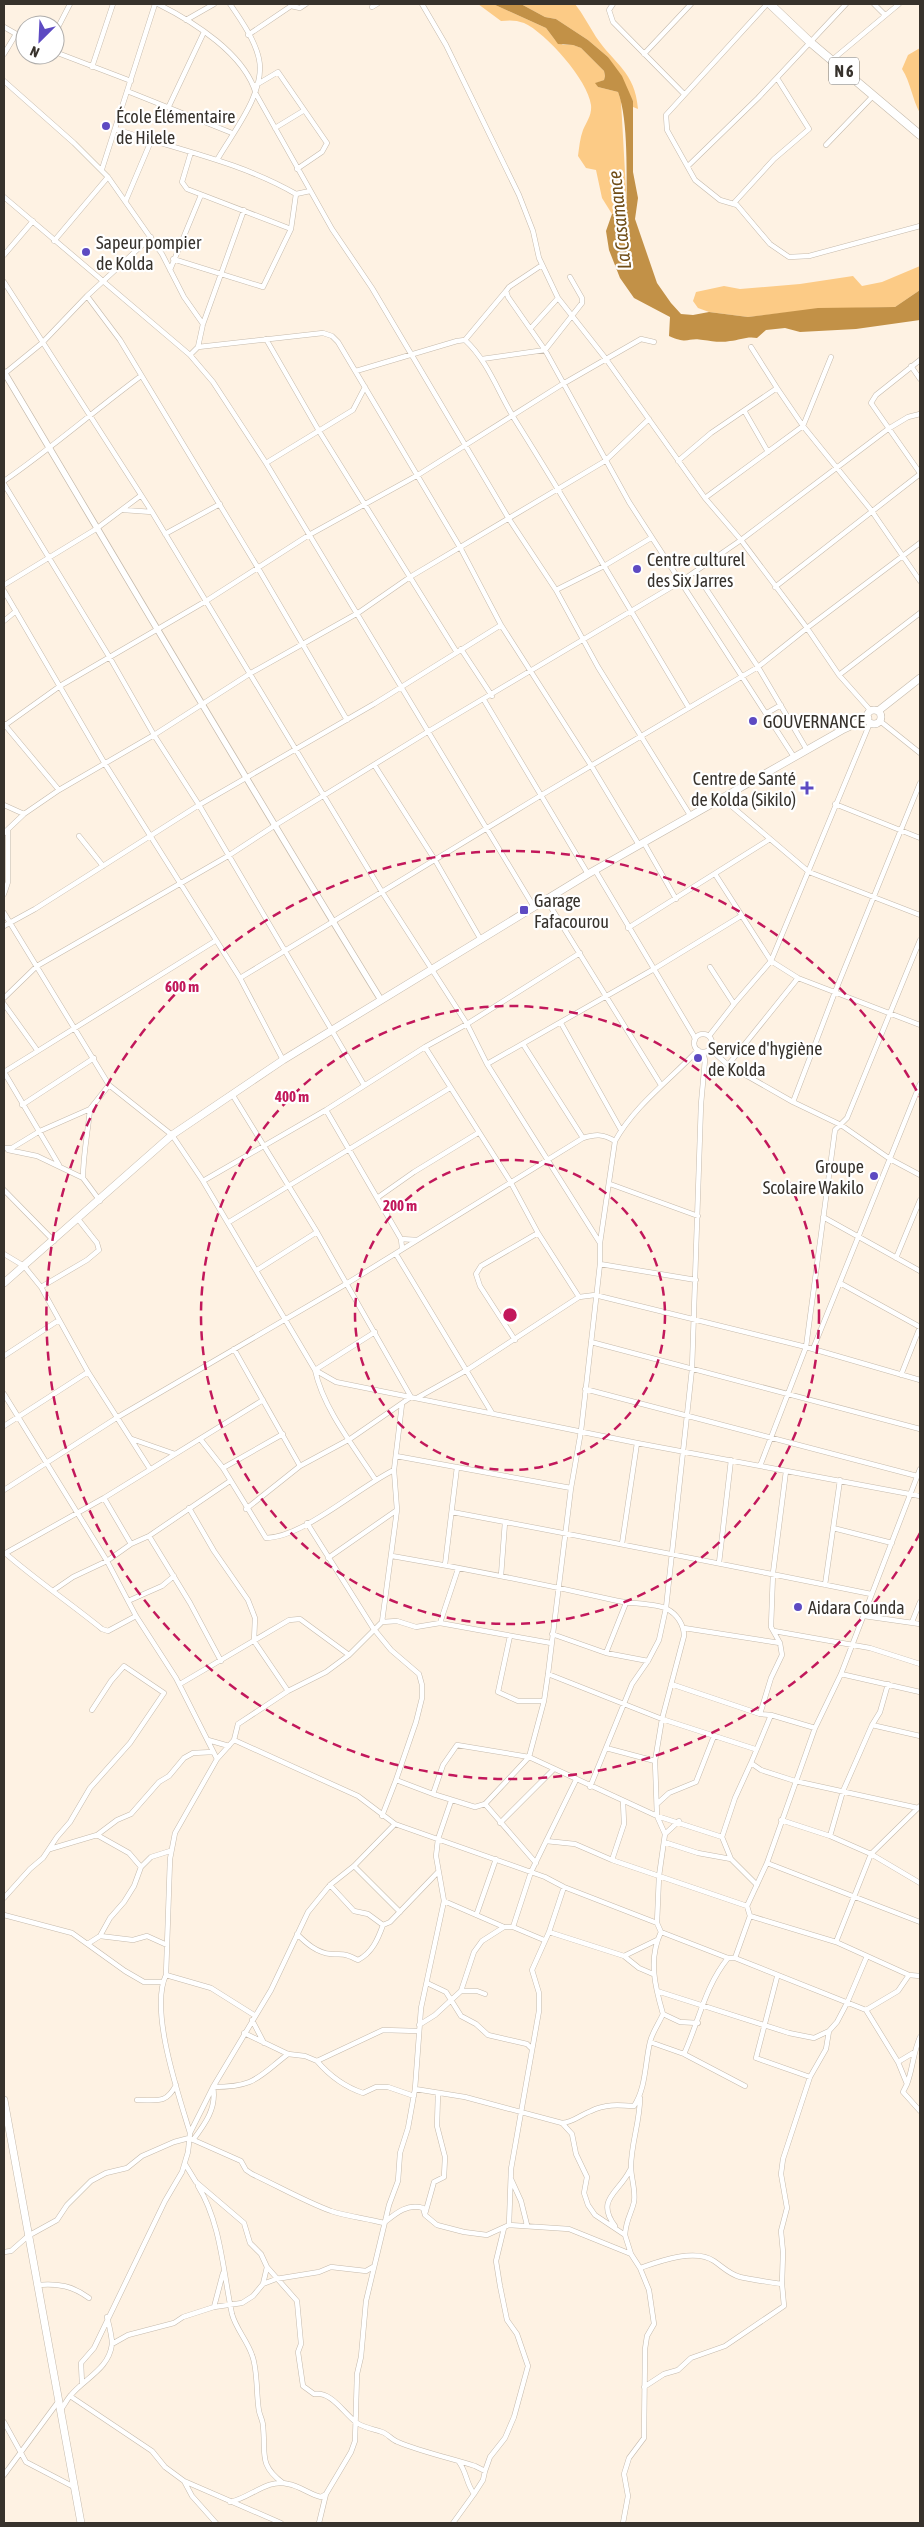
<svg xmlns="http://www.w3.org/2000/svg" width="924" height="2527" font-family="'Asap Condensed',sans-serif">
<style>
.green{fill:#fccb86}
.water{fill:#c29147}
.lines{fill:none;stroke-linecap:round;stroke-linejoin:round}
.minor-casing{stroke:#c5baac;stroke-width:5.5}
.tertiary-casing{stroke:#c5baac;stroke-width:7}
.secondary-casing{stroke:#c5baac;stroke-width:8}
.primary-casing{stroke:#c5baac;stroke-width:9}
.minor{stroke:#fff;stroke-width:4.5}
.tertiary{stroke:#fff;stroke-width:5.5}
.secondary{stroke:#fff;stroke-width:7}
.primary{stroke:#fff;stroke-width:8}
.ring{fill:none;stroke:#c2185b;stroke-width:2.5;stroke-dasharray:9 6}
.poi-dot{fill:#5d4ac2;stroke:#fff;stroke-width:2}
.labels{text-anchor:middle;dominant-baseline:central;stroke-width:4.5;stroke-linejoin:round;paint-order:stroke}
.shield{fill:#fff;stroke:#73706b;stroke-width:1}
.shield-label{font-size:16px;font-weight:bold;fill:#37322c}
.poi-label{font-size:18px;fill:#37322c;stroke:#fff;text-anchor:start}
.water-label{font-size:19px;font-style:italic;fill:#704d16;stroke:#fff}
.centre{fill:#c2185b;stroke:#fff;stroke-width:2.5}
.ring-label{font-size:15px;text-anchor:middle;font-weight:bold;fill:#c2185b;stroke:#fff;stroke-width:4.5;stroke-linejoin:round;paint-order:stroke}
</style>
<rect width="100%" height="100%" fill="#fef2e3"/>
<path class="green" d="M478 4H493L546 28 555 40 563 45H573L581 48 604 71 605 76 604 80 596 83 598 87 618 92 621 101 627 209 623 215 612 214 602 198 596 170 586 168 578 156C579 148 580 138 583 130 587 121 592 115 591 105 588 80 546 33 524 23 516 20 510 20 501 21Z
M521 4H575C583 14 589 26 596 37 614 64 635 71 638 109L633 107V101L608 57 588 40 556 19 545 17Z
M920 48V113C912 99 911 83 902 69L908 55Z
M920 266V290L895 307 818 309 748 317 709 312 698 308 693 301 696 292 724 286 740 289 800 284 853 276 862 286 882 282Z"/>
<path class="water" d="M493 4H521L545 17 556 19 588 40 608 57 622 76 633 101V172L638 198 635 219 657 283 671 303 681 314 693 315 709 312 748 317 818 308 895 307 920 290V320L856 329 800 332 785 328 766 330 757 338C747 336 740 340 730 341 720 343 712 341 703 340 687 337 689 345 669 336L670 317 634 298 620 278 609 250 606 231 612 214 623 215 627 209C626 177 629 121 618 92L598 87 595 83 604 80 605 76 604 71 581 48 573 45 558 44 546 28Z"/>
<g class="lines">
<defs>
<path id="minor" d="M158 4C194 22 245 54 256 94L332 229 372 288 509 519 556 590 598 667 690 815
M422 4 446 45 519 195 533 231 539 258 558 298 606 359 705 498 741 540 807 628 839 675 871 711
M613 4 609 10 613 22 684 94
M767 4 666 115 667 130 695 180 720 200 737 205 770 244 789 257 809 256 920 226
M874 4 885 15
M372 7 377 4
M186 20 214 4
M4 27 25 39
M55 33 70 4
M248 35 291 6 300 8 306 4
M55 52 131 81
M4 54 16 34
M644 54 691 4
M832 60 899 4
M92 67 113 4
M4 81 74 143 108 177 162 254 184 297 203 324
M256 85 278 72 327 143 322 152 297 169
M127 91 232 133
M169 106 204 32
M275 128 303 111
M115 129C175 149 241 162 296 194
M826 145 873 96
M191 152 182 182 187 189 291 229
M217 160C233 132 266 92 259 59 255 40 241 20 230 4
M688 166 758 98 846 4
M102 169 155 4
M4 197 190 355 213 382 266 463 534 907
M126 200 151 141
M733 204 774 159 809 129 777 78
M54 241 108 177
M4 255 33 221
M173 259 263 287 291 229 296 194 310 191
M542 265 509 287 506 291 508 297 545 350 629 502 794 757
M170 270 201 195
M4 282 152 512 382 892 467 1024 487 1064 600 1243
M87 296 120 340 258 568 347 720
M531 328 558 298
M266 339 319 431 456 651
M465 340 506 291
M198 347 323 333 332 336 338 342 461 549 501 625 592 767 639 845
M751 347 777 388
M190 355 198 347 203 324 244 210
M482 359 545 350 582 303V298L570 277
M920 360 876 395 871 403 920 473
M911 366 920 379
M356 371 457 341 465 340C489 362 499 395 517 423 576 517 632 613 689 708
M4 374 42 343 87 296 151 237
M745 412 768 452
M678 461 711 433 777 388 803 426 871 510 920 581
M266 463 353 410 365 387
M4 481C52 448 95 410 141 376
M4 484 110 658 154 735 199 805 364 1085
M705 498 803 426 831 357
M124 510 152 512
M165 534 220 504
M695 572 758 667 807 750
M4 585 96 529 140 496
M775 587 920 474
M556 590 604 566 651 538
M4 591 105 764 240 978 283 1060
M4 621 16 611
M461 649 492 696
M839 675 920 613
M484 700 588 874
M767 713 781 705
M880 721 920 753
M4 724 59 790
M4 726 60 686 206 601 309 535 418 475 561 385 641 339 654 342
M375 766 435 860 481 940
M722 798 809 872 920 915
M835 804 920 838
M4 805 24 814
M4 833 24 814 59 790 154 735 251 673 358 613 410 577 605 461 649 419
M79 836 103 866
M644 843 676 899
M595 870 694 1036 695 1040
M715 874 771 961 798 978 920 1025
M4 894 8 882V830
M547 901 661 1085
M4 913 109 1085 172 1135 203 1181 315 1370 336 1382 637 1443 920 1496
M4 926 35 909 199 805 374 704 501 625
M628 928 770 839
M710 967 734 1004
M240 978 540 796 758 667 807 628 920 543
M4 998 37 966 228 856 274 826 429 731 680 582 741 540 888 429 908 417 920 414
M4 1004 37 1050
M561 1023 621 1130
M694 1043a9 9 0 1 1 18 0a9 9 0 1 1-18 0Z
M709 1036 734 1004 771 961 870 723
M523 1044 583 1138
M425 1047 510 1181 538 1233 579 1297
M710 1049 728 1065 793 1102 841 1125 890 1159 920 1175
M698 1050C670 1080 635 1105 615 1141L600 1243V1264L581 1431 571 1488 548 1674 544 1701 529 1757 501 1787 485 1804 475 1807 433 1794 443 1765 457 1745 529 1757 657 1816 722 1837 731 1859 757 1885
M487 1064 654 969 741 916
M728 1065 798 978
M4 1072 215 941
M4 1072 59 1165
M232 1094 317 1232 411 1397
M793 1102 835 992 920 783
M22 1105 94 1058
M326 1110 401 1239 402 1248
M4 1148H12L40 1131 90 1109 109 1085
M8 1150 37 1156 83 1178 100 1201
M83 1178C83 1154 88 1132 90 1109
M203 1181 326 1110 425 1047 467 1024 580 953
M610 1184 698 1216
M4 1190 54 1241
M377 1198 414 1172 478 1133
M823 1217 920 1271
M229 1222 450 1088
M401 1239 417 1240
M4 1254 24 1266 41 1287 88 1372 150 1469
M396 1254 492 1413
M896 1258 920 1200
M600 1264 696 1280
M257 1270 317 1232
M840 1283 920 1327
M41 1287 87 1260 99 1250 97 1243 78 1219
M515 1340 480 1286 476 1274 481 1266 538 1233
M591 1342 920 1429
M234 1349 300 1466
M813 1349 920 1084
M4 1356 59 1320
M901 1375 920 1327
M585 1389 917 1476
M4 1394 107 1561 136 1616 176 1678 217 1759
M417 1398 467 1370 579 1297 595 1295 806 1347 920 1380
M4 1426 88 1372
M132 1439 175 1454
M201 1440 223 1468 266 1538C304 1537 357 1488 394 1470
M396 1456 571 1488
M760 1466 806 1347 835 1130 847 1118 920 940
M223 1468 283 1434
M920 1469 841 1674 815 1728 767 1863 747 1906 750 1916 735 1958 866 2010 898 2062 907 2084 903 2092 920 2111
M375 1479C354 1447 323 1408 315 1370L375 1332
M4 1490 118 1417 346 1284 583 1138C596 1134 603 1134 615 1141
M104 1498 131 1544
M189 1508 214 1551 248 1600 255 1618 254 1641 288 1691
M246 1509 300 1466 350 1439 411 1397
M452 1512C592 1538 732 1566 871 1594
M307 1523 373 1628 391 1650 419 1674 422 1685V1698L416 1722 396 1780 433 1794
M833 1528 892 1543
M149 1536 190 1603 221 1661
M622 1544 637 1443
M5 1553C36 1580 70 1603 102 1629L108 1631 136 1616
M4 1554 104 1498 263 1400
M392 1556C468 1569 543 1584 618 1601 631 1604 656 1603 667 1609 677 1614 684 1625 684 1636L662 1719 655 1761 657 1816 665 1834 659 1876 657 1923 661 1932 728 1958H735
M328 1558 397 1510
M719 1563 731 1460
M445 1565 457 1467
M501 1576 505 1522
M825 1585 840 1480
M54 1590 73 1577 107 1561 131 1544 149 1536 230 1481
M128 1601 162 1586 174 1576
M864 1616 920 1624
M382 1622 397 1621 416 1627 440 1623 551 1643
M912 1622 920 1602
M440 1623 458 1569
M684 1628 780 1643
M774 1631 870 1648 920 1664
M552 1634 606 1653 648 1661
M510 1636 498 1692 518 1701H544
M606 1653 626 1603
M548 1674 662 1719 755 1749
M841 1674 920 1692
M180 1684 289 1620 300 1619 349 1655
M671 1684 760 1714 771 1715 815 1728
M760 1714 771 1678 782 1655 780 1643 771 1627 773 1573 786 1471
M771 1715 751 1763 761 1770 795 1781 918 1808
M872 1725 920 1736
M208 1740 229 1746
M234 1740 358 1796 395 1824
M606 1748 655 1761
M590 1787 632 1684 648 1661 659 1640 666 1608 692 1369 701 1104 705 1060 703 1052
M658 1803 669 1793 696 1782 714 1736
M485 1804 536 1863
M920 1806 871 1854 920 1883
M382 1816 396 1780
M781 1820 830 1836 871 1854 836 1942
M500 1823 553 1770
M665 1834 679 1821
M97 1835 129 1853 141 1867
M830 1836 843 1791 872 1725 880 1712 888 1684
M722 1837 735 1798 751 1763
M546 1841 575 1844 612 1860 747 1906
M664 1842 698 1853 731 1859
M50 1849 97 1835 117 1820 131 1814 159 1782 169 1776 184 1758 193 1753 213 1752
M612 1860 624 1824 623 1801
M767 1863 920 1922
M354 1866 400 1912
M330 1885 354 1911 368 1914 383 1925 390 1922 438 1872
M4 1898 30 1869 43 1858 57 1837 70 1822 90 1788 130 1743 164 1693 124 1666 111 1681 92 1710
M444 1901 504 1927H513L531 1872 576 1780
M477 1913 496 1859
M4 1915 72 1933 125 1971 144 1982H162
M750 1916 836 1942 867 1956 847 2003 837 2022 829 2031 826 2049 810 2077 756 2058 777 1977
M513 1927 544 1940
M549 1932 624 1956 639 1968 653 1974
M661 1932C648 1959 655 1987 663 2014L680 2022 698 2023
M297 1934C306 1943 317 1953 331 1954 345 1955 344 1953 358 1960 372 1953 378 1939 383 1925
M100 1936 133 1940 147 1936 167 1945
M89 1943 100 1936 110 1918 124 1902 134 1886 141 1867 151 1857 170 1851
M624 1956 657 1940
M867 1956 909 1975 920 1976
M166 1975 211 1988 254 2015
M427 1983 446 1992 461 2016 476 2024 488 2035 527 2044 531 2048
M461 1991H477L485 1994
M657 1991 789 2033 814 2038 829 2031
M866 2010 898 1991 909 1975
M252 2020 264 2043
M419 2025 435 2015 461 1991 474 1952 482 1941 504 1927
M244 2033 288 2054 305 2056 317 2061 383 2030 418 2031
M650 2042 684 2054 745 2086
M684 2054C699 2021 705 1986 728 1958
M317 2061C329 2075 345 2087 363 2093L376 2087H388L414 2096
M898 2062 913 2053
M907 2084C913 2068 913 2053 920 2037
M415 2089 465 2097 562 2123 572 2134 576 2154 587 2177 584 2193 588 2205 595 2215 625 2235 631 2254 640 2268 649 2290 654 2324 647 2336 645 2349 644 2438 629 2458 624 2474 628 2496 623 2523
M137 2100C158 2100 166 2104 176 2085
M562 2123C574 2122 580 2115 591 2111 605 2104 618 2105 634 2106 646 2088 645 2063 650 2042 652 2033 659 2023 663 2014
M190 2133C179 2096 149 2010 166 1975L170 1859 175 1833 217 1759 234 1740 238 1724 288 1691 326 1672 349 1655 382 1622 397 1510 394 1470 402 1404
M193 2140C205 2124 217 2108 213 2087 255 2087 257 2078 288 2054
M185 2164 196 2182 244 2223 250 2243 261 2254 267 2267 297 2301 301 2344 298 2352 303 2386 314 2394C332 2391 344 2414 357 2423 365 2428 373 2429 382 2432 388 2434 392 2440 398 2442 422 2452 450 2458 475 2466L485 2471 490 2457 505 2438 514 2417 528 2366 517 2334 507 2320 500 2286 496 2261 504 2228
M511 2179 521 2201 527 2225
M198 2186C221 2223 223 2272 232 2314 236 2329 247 2340 252 2355 258 2370 256 2395 259 2411 260 2416 263 2421 263 2426 266 2453 258 2465 283 2483
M425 2214 434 2182 444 2177 445 2157 437 2126 438 2093
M385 2222C396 2213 408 2203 423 2208L425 2215 437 2225 464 2232 487 2235 509 2225 569 2229 631 2254
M509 2225 511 2169 539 2011V1993L532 1970 549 1932 564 1887
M615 2226C595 2199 619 2193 630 2170
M625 2235C626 2219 631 2215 634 2202 636 2191 631 2178 631 2167 631 2143 640 2122 640 2098
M4 2252 11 2251 28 2236 57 2220 67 2205 91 2181 106 2173 127 2168 142 2156 174 2142 189 2138 241 2161 246 2170 252 2174C278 2186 304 2201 331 2211 349 2217 366 2218 384 2223
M640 2268C660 2261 695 2248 714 2261 723 2267 729 2274 740 2277 753 2280 768 2282 782 2284L783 2252 781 2231 787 2208 781 2174 783 2159 810 2077
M263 2284 267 2267
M37 2285C58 2283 73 2286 89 2298
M214 2307 223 2273
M112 2344 128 2335 174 2323 183 2317 214 2307 242 2303 253 2296 263 2284 276 2279 319 2272 331 2267 366 2271 373 2267
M82 2384 81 2363 94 2348 165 2201 182 2172 188 2152 190 2133 213 2087 271 1990 308 1912 330 1885 354 1866 395 1824 545 1877 564 1887 657 1923
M644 2387 664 2374 678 2370 691 2358 725 2346 784 2306 782 2284
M70 2396 152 2451 165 2467 184 2481 192 2496 216 2523
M60 2411C64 2406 67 2399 71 2395 85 2378 109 2369 112 2344 112 2336 109 2325 107 2317
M4 2422 26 2462 74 2487
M459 2462C467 2473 466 2483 474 2494
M4 2475 58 2402
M184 2481 281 2523
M230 2502C250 2498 268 2478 288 2484 300 2486 309 2494 321 2497L326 2494
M319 2523 326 2494 351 2452 355 2441 357 2374 361 2357 366 2301 389 2205 398 2181 400 2153 408 2128 415 2089 421 2008 444 1901 436 1856 438 1839 451 1801
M453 2523 474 2494 483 2480 485 2471"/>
<path id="tertiary" d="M4 372C129 581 253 792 381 1000"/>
<path id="secondary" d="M867 717a7 7 0 1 1 14 0a7 7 0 1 1-14 0Z
M878 711 920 678
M4 1283 172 1135 283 1060 588 874 844 729 868 718
M4 2100 81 2523"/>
<path id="primary" d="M770 4 810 42 920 135"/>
</defs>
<use href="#minor" class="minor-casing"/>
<use href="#tertiary" class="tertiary-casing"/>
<use href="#secondary" class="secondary-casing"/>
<use href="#primary" class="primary-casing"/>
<use href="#minor" class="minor"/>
<use href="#tertiary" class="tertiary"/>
<use href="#secondary" class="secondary"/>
<use href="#primary" class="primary"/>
</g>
<g class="ring">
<circle cx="510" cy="1315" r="155"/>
<circle cx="510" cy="1315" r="309"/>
<path d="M920 1533A464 464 0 1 1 920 1097"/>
</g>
<g class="poi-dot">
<circle cx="106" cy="126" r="5"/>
<circle cx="86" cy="252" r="5"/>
<circle cx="637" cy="569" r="5"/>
<circle cx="753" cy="721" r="5"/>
<path d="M804.5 780.5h5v5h5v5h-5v5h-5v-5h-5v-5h5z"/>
<rect x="519" y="905" width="10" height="10" rx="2.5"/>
<circle cx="698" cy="1058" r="5"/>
<circle cx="874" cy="1176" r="5"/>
<circle cx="798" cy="1607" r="5"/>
</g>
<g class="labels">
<rect class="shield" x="829" y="57.5" width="30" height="27" rx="4"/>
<g class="shield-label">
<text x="844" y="71">N 6</text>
</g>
<g class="poi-label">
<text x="116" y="116">École Élémentaire<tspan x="116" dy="21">de Hilele</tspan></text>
<text x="96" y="242">Sapeur pompier<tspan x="96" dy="21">de Kolda</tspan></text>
<text x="647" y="559">Centre culturel<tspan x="647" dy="21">des Six Jarres</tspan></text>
<text x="763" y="721">GOUVERNANCE</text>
<text x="796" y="778" text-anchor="end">Centre de Santé<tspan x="796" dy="21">de Kolda (Sikilo)</tspan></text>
<text x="534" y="900">Garage<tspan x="534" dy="21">Fafacourou</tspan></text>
<text x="708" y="1048">Service d'hygiène<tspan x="708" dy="21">de Kolda</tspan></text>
<text x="864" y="1166" text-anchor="end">Groupe<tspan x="864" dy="21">Scolaire Wakilo</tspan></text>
<text x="808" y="1607">Aidara Counda</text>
</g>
<g class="water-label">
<text transform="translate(619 220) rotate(-96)">La Casamance</text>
</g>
</g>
<circle cx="510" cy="1315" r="8" class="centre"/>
<g class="ring-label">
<text x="182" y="992">600 m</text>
<text x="292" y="1102">400 m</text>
<text x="400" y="1211">200 m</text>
</g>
<rect width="924" height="2527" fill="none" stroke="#37322c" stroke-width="10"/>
<g transform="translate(40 40) rotate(204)"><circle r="24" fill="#ffffff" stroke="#afadab"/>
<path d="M0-4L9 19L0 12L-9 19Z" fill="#5d4ac2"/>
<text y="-8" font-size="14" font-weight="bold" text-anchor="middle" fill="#37322c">N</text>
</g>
</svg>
